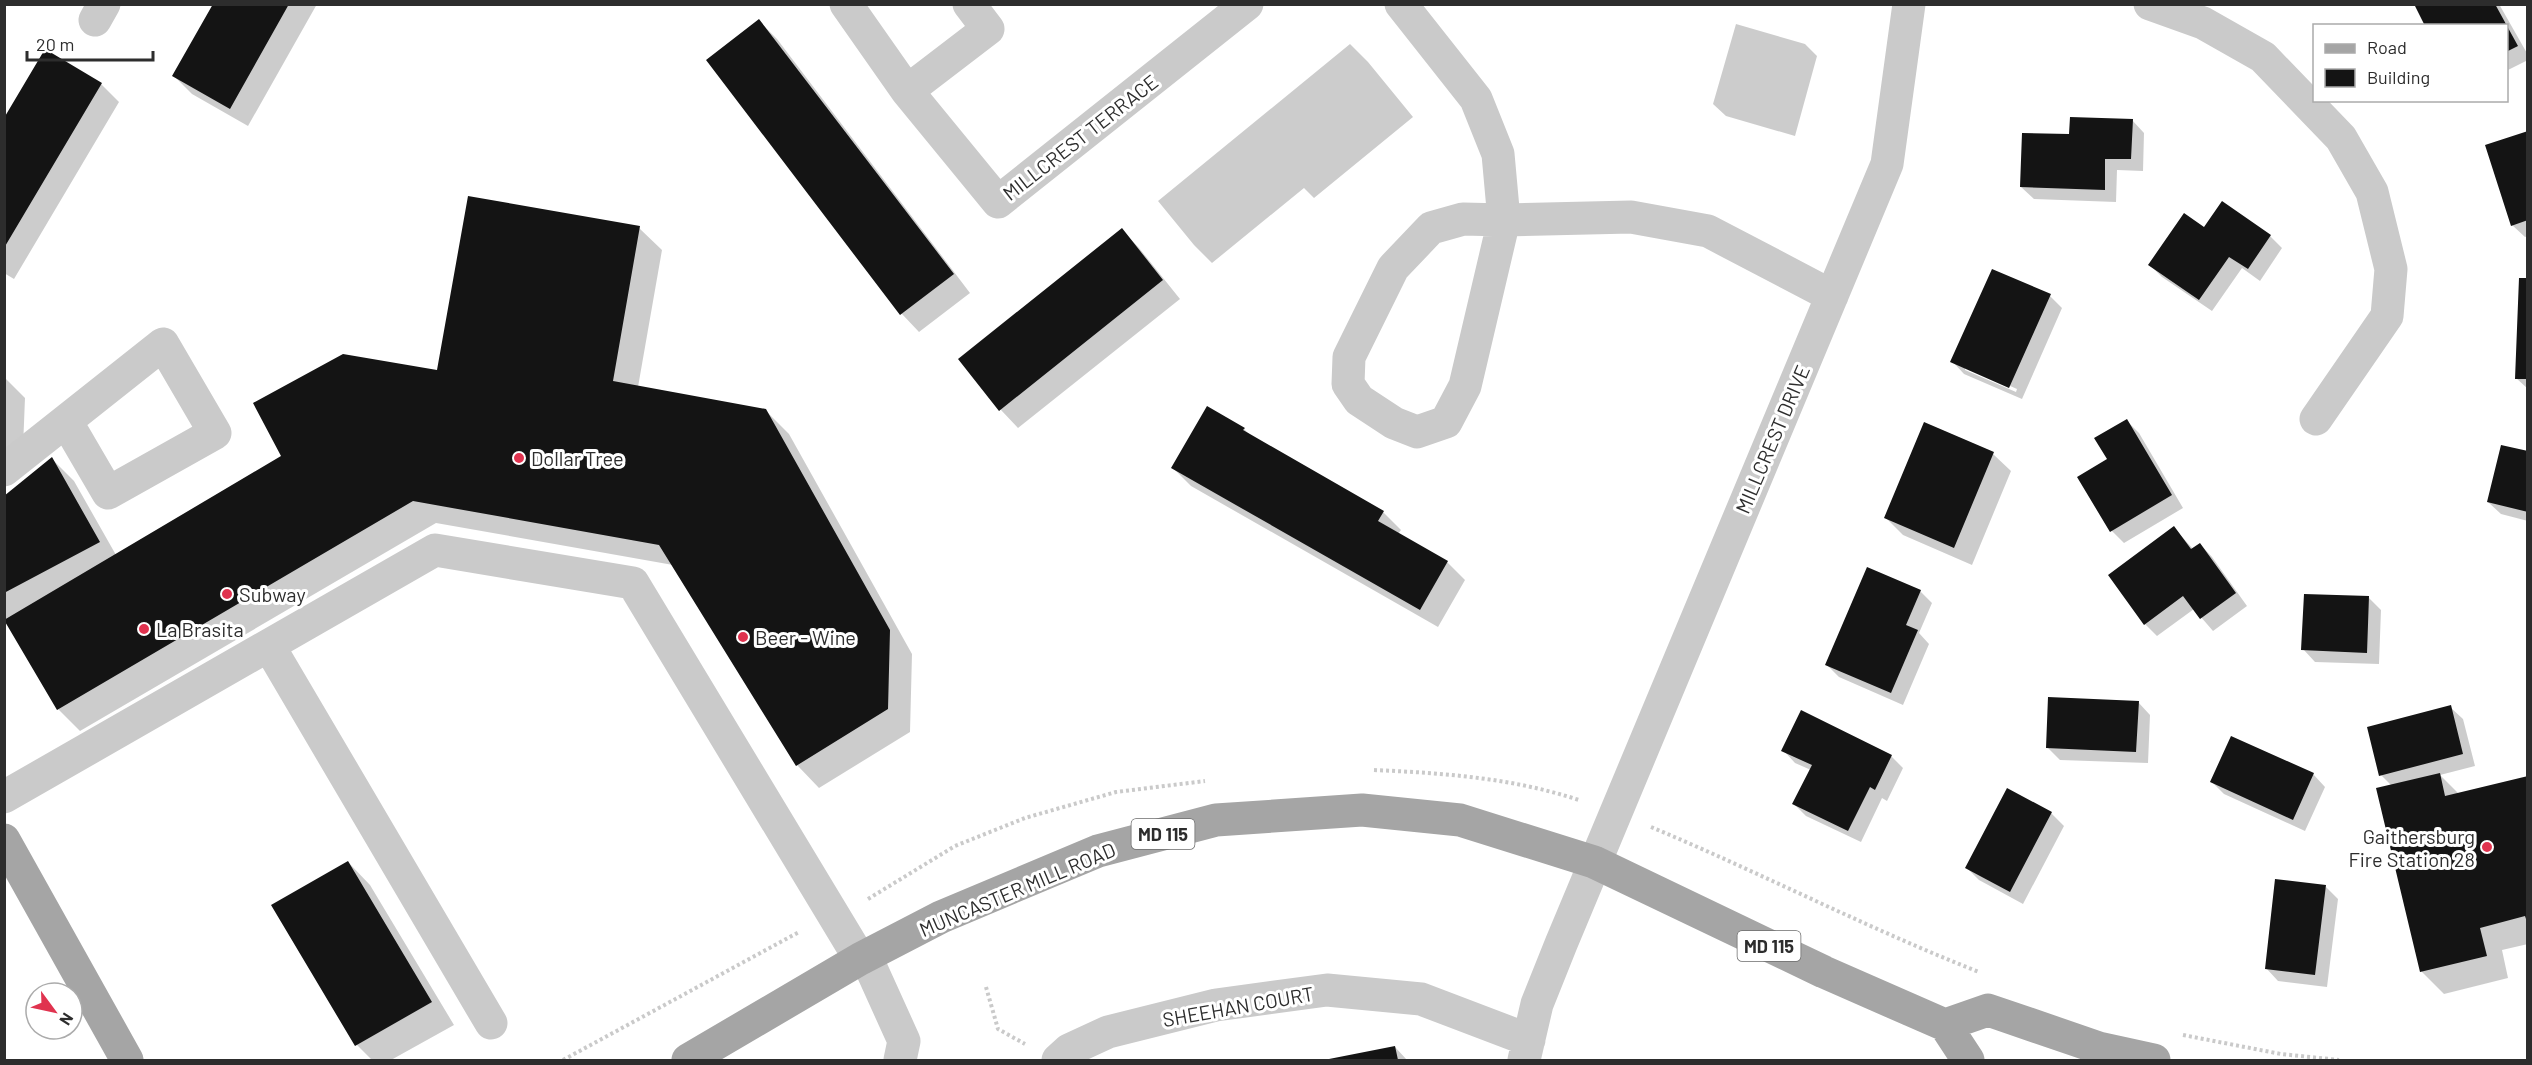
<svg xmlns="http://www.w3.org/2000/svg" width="2532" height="1065" font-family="Barlow,sans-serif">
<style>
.shadow{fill:#0003;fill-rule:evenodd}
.building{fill:#141414}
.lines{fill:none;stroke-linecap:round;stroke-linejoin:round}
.path{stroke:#cacaca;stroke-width:4;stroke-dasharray:3 3;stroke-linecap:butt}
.minor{stroke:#cacaca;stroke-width:33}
.major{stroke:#a5a5a5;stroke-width:33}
.poi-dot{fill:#e0334f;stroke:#fff;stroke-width:2}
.labels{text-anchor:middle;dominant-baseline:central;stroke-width:6;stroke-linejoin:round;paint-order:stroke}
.shield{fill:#fff;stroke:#6c6c6c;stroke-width:1.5}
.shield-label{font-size:18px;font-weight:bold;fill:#2d2d2d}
.street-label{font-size:20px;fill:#2d2d2d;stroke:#fff}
.poi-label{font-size:20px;fill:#2d2d2d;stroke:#fff;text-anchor:start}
</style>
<rect width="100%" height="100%" fill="#fff"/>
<path class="shadow" d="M214 4H317L248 126 192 94 174 76Z
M2415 4H2499L2528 55V60L2506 71V26Z
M759 21 777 39 970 293 919 332 902 314 708 60Z
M1736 24 1805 44 1817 56 1795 136 1726 116 1713 104Z
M1350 44 1368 62 1413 117 1314 198 1304 188 1212 263 1194 245 1158 201Z
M46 51 101 84 119 102 14 279 4 273V121Z
M2132 120 2144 133 2143 171 2117 170 2116 202 2034 199 2021 187 2070 135Z
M2528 132V236L2525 237 2512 225Z
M639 228 662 250 638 387 766 411 789 434 912 654 910 732 819 788 797 765 673 565 436 523 80 731 58 709 9 625 4 623V498L52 459 74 481 116 555 438 372Z
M2205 229 2270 236 2282 248 2260 281 2242 268 2212 311 2162 277 2150 265Z
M1122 230 1139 248 1180 299 1018 428 1001 410 960 359Z
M2528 280V389L2516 378Z
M2050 296 2062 308 2022 399 1964 374 1952 361ZM1965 366 2017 389 2016 392 1965 370Z
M4 377 25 398 23 448 4 463Z
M2126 420 2139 433 2183 508 2124 543 2112 531 2109 460Z
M1244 429 1251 436 1383 512 1401 530 1398 534 1447 562 1465 580 1438 627 1191 486 1173 468Z
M2528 453V521L2501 514 2488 502Z
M1993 454 2011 471 1972 565 1903 535 1885 517Z
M2174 528 2193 549 2200 544 2212 557 2247 606 2213 631 2194 609 2157 636 2145 624Z
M1920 591 1932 603 1919 633 1929 644 1903 705 1839 677 1827 665Z
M2369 598 2381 610 2379 664 2315 662 2303 649Z
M2138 702 2150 715 2148 763 2060 760 2048 748Z
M2450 707 2463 719 2475 766 2440 775 2459 794 2528 777V944L2502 950 2508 978 2444 994 2422 972 2392 786 2381 775Z
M1783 750 1891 756 1903 768 1887 801 1882 798 1861 842 1806 816 1794 804 1811 770 1795 763Z
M2313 774 2325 787 2305 831 2224 794 2212 782Z
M2051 813 2064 826 2023 904 1979 880 1967 868Z
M348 862 370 885 454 1025 391 1060H372L357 1045Z
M2326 887 2338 899 2327 987 2278 981 2266 968Z
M1395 1047 1407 1060H1331Z"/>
<path class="building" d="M213 4H289L230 109 172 76Z
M2414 4H2495L2518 46 2506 52V26H2425Z
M759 19 954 274 900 315 706 60Z
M45 49 102 83 4 248V118Z
M2070 117 2133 119 2131 159H2105V190L2020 187 2022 133 2069 134Z
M2528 131V220L2511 226 2485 145Z
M468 196 640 226 613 381 766 409 890 630 888 709 796 766 659 545 413 501 57 710 4 620 281 456 253 403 343 354 437 370Z
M2222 201 2271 235 2248 269 2229 257 2199 300 2148 265 2184 213 2204 227Z
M1122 228 1163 280 999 411 958 359Z
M1992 269 2051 294 2009 388 1950 362Z
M2519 278H2528V379H2515Z
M1207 406 1245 428 1243 430 1384 511 1378 521 1448 561 1420 610 1171 468Z
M2127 419 2172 495 2110 532 2077 477 2107 459 2094 438Z
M1924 422 1994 452 1954 548 1884 518Z
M2501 445 2528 451V512L2487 502Z
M52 457 100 542 4 593V496Z
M2174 526 2191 549 2200 543 2236 593 2200 619 2183 596 2144 625 2108 575Z
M1867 567 1921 590 1906 625 1918 630 1891 693 1825 665Z
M2304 594 2369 596 2367 653 2301 650Z
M2048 697 2139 701 2136 752 2046 748Z
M2451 705 2463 754 2379 776 2367 727Z
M1801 710 1892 755 1875 790 1870 787 1848 831 1792 804 1812 765 1781 751Z
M2231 736 2314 773 2293 820 2210 782Z
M2440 773 2445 796 2528 776V925L2525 916 2480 928 2487 956 2420 972 2376 788Z
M2007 788 2052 812 2010 892 1965 868Z
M348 861 432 1002 355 1046 271 905Z
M2275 879 2326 885 2315 975 2265 969Z
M1395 1046 1398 1060H1329V1059Z"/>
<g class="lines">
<path class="path" d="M1374 770C1444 773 1512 778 1579 800
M1651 827C1761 873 1867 928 1979 972
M868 899 955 846 1025 818 1116 792 1205 781
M986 987 998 1029 1025 1044
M2183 1035 2281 1054 2339 1060
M563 1060 799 932"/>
<path class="minor" d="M846 4 907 91 998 202 1247 4
M1401 4 1476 99 1498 154 1504 220 1631 217 1708 231 1832 296
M2150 4 2203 23 2263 57 2341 138 2372 192 2391 269 2387 316 2316 419
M95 20 104 4
M907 91 988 29 969 4
M1463 219 1504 220 1465 386 1446 422 1417 432 1394 423 1359 400 1348 384 1349 357 1393 268 1431 228Z
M4 470 163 344 215 433 108 493 66 421
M269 646 491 1023
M4 797 435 550 633 583 860 959
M866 957 904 1041 900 1060
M1058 1060 1069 1050 1108 1032 1216 1005 1327 990 1421 999 1529 1040
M1524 1060 1537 1004 1561 944 1887 164 1909 4"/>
<path class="major" d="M4 840 127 1060
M1945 1025 1988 1010 2099 1048 2154 1060
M688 1060 860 959 941 917 1098 851 1216 820 1362 810 1460 820 1594 862 1824 972 1945 1025 1968 1060"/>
</g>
<g class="poi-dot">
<circle cx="519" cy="458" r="6"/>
<circle cx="227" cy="594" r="6"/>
<circle cx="144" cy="629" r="6"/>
<circle cx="743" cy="637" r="6"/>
<circle cx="2487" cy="847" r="6"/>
</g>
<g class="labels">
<g class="shield">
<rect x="1131.5" y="819" width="63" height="30" rx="4.5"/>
<rect x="1737.5" y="931" width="63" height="30" rx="4.5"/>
</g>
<g class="shield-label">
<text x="1163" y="834">MD 115</text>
<text x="1769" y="946">MD 115</text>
</g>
<g class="street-label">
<text transform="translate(1080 137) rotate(-38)">MILLCREST TERRACE</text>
<text transform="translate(1772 439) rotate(-67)">MILLCREST DRIVE</text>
<text transform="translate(1017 889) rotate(-23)">MUNCASTER MILL ROAD</text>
<text transform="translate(1238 1006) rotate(-10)">SHEEHAN COURT</text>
</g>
<g class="poi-label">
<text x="531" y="458">Dollar Tree</text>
<text x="239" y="594">Subway</text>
<text x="156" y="629">La Brasita</text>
<text x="755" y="637">Beer - Wine</text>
<text x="2475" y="836" text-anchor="end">Gaithersburg<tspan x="2475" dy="23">Fire Station 28</tspan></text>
</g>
</g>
<rect width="2532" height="1065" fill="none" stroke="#2d2d2d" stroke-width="12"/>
<rect x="2313" y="24" width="195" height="78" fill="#ffffff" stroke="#ababab" stroke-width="1.5"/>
<rect x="2325" y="44" width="30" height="9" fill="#a5a5a5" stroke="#ababab" stroke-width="1.5"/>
<text x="2367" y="54" font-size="18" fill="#2d2d2d">Road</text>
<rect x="2325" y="69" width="30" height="18" fill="#141414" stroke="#ababab" stroke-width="1.5"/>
<text x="2367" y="84" font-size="18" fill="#2d2d2d">Building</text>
<g transform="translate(54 1011) rotate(123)"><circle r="28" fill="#ffffff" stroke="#ababab" stroke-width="1.5"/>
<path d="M0-4.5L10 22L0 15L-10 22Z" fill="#e0334f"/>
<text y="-9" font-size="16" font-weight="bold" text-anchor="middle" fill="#2d2d2d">N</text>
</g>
<path d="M27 51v9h126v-9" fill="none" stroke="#2d2d2d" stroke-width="3"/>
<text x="36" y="51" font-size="18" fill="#2d2d2d" stroke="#ffffff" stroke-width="4.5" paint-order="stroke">20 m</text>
</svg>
